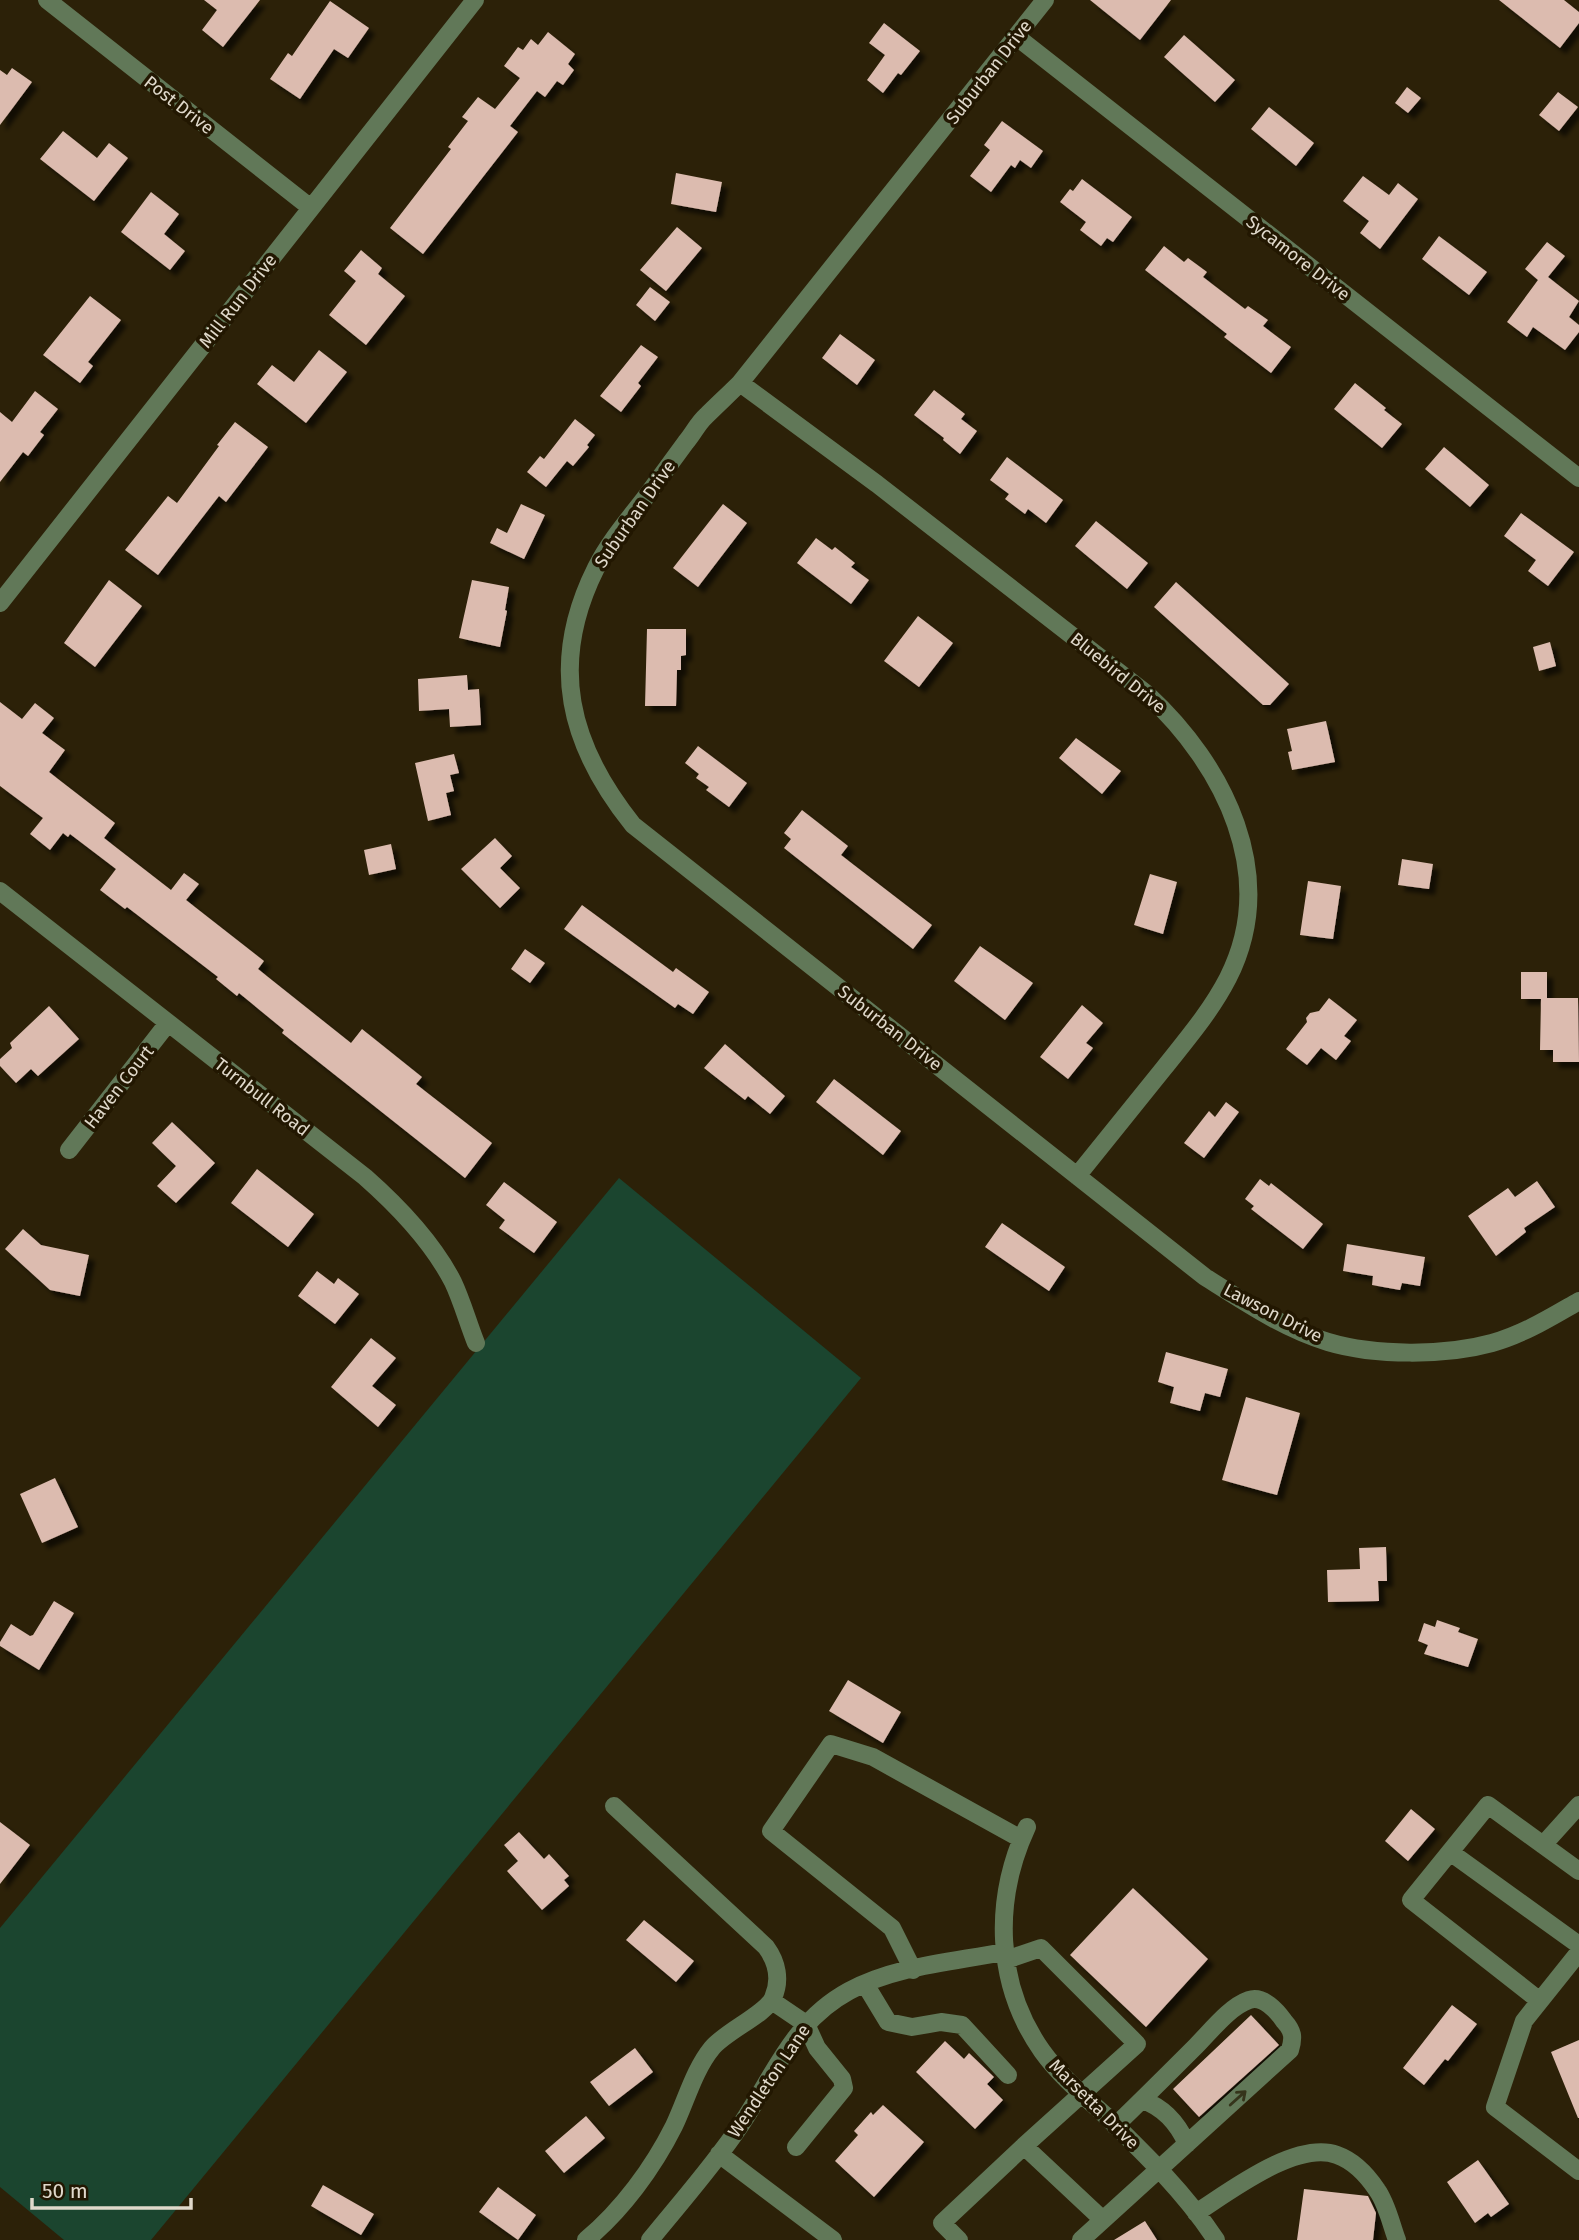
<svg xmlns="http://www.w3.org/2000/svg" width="1579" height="2240" font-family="'Fira Sans',sans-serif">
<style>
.green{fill:#1b452f}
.building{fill:#dcbbaf;filter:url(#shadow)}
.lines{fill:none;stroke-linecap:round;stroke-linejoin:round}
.minor{stroke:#617858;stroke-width:18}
.oneway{stroke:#35341b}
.labels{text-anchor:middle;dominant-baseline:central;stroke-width:7;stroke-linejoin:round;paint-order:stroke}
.street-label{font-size:18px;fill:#e0d9cb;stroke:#221701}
</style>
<defs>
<filter id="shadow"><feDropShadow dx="6" dy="6" stdDeviation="2" flood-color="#0009"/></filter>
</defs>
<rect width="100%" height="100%" fill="#2c2108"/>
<path class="green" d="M619 1178 861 1378 151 2240H64L0 2187V1928Z"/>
<path class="building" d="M204 0H260L223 47 202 30 217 10Z
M1090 0H1171L1140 40Z
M1499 0H1564L1579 12V23L1560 48Z
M330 1 369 28 348 58 334 49 300 99 270 79 288 53 292 56Z
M884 23 920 51 901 75 898 73 883 93 867 80 885 55 869 43Z
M548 32 575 54 568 64 574 70 563 85 557 81 545 97 537 91 510 126 518 132 423 254 390 228 451 149 448 147 468 121 462 117 478 97 495 109 520 78 504 66 518 47 523 50 531 39 538 45Z
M1184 35 1235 80 1215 102 1164 57Z
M12 68 32 82 0 125V70L7 75Z
M1407 87 1421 98 1408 113 1395 103Z
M1558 92 1578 107 1559 131 1539 115Z
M1269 107 1314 143 1296 166 1251 129Z
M1002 121 1043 151 1031 168 1020 160 1015 168 1011 165 991 192 970 176 990 150 984 145Z
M63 131 97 158 109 143 128 158 94 201 40 159Z
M676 173 722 182 716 212 671 204Z
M1363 176 1389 195 1398 183 1418 199 1380 249 1360 233 1369 221 1343 201Z
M1082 179 1132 217 1113 242 1107 238 1101 246 1080 230 1086 222 1060 202 1070 189 1073 191Z
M151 192 179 214 164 234 185 251 170 270 121 232Z
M677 227 702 248 666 291 640 270Z
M1439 236 1487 272 1469 295 1422 259Z
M1547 242 1565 256 1548 277 1579 301 1569 317 1579 325V332L1565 350 1533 327 1527 337 1507 322 1538 280 1525 269Z
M1164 246 1184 262 1188 258 1207 272 1203 277 1245 309 1248 306 1268 320 1263 326 1291 347 1271 373 1224 337 1227 334 1145 270Z
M361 250 382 268 378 274 405 296 366 345 329 315 356 281 344 271Z
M650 287 670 302 655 321 636 305Z
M90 296 121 320 88 362 93 366 80 383 43 355Z
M840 334 875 360 857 385 822 358Z
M641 345 658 357 638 383 641 386 621 412 600 396Z
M319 350 347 372 306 423 257 384 272 365 294 382Z
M1355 383 1386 408 1384 410 1402 424 1382 448 1334 409Z
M934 390 965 414 961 419 977 431 960 454 943 440 944 438 914 415Z
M35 391 58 409 40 432 44 435 28 456 23 452 0 482V412L12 422Z
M575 419 595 435 587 445 589 447 573 466 567 461 546 487 527 472 540 456 544 459Z
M235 422 268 447 226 502 219 496 158 575 125 550 168 496 177 503 219 446 217 445Z
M1444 447 1489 485 1470 507 1425 469Z
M1007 457 1063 500 1046 523 1028 509 1025 514 1005 499 1009 494 990 480Z
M521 504 545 515 524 559 490 543 497 528 507 533Z
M723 504 747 523 698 587 673 568Z
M1521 513 1574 552 1548 586 1528 571 1536 560 1504 536Z
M1096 521 1148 563 1127 589 1075 546Z
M816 538 832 550 835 547 855 563 851 567 869 580 851 604 797 563Z
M109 580 142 606 95 667 64 643Z
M472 580 509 587 505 610 507 611 500 647 459 638Z
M1176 582 1289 684 1270 705H1263L1154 607Z
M918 616 953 643 919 687 884 661Z
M647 629H686V655L681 656V670H677L676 706H645Z
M1550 642 1556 666 1539 671 1533 647Z
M467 675 468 690 479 689 481 725 450 727 449 709 419 711 418 679Z
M0 702 22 719 35 703 54 718 42 733 65 750 49 772 115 823 104 838 171 890 184 873 199 884 186 900 264 961 258 969 351 1043 362 1029 422 1077 416 1084 492 1143 465 1178 282 1033 284 1030 239 993 237 996 216 979 218 977 127 907 125 909 100 890 116 869 70 834 68 837 63 833 50 850 30 834 43 818 0 786Z
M1326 721 1335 762 1292 770 1288 752 1292 751 1287 729Z
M1076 738 1121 771 1102 794 1059 758Z
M698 746 747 783 729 807 706 790 709 787 696 778 699 774 685 763Z
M454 754 459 773 450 775 454 791 446 793 451 815 428 821 415 763Z
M802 810 848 846 841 855 932 925 913 949 784 848 791 839 784 833Z
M495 838 512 856 500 868 520 888 500 908 461 869Z
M391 844 396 869 369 875 364 850Z
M1402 859 1433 864 1429 889 1398 885Z
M1150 874 1177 882 1163 934 1134 925Z
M1308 881 1341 886 1333 939 1300 935Z
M582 905 673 972 676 968 709 992 693 1014 678 1004 675 1008 564 929Z
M980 946 1033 983 1005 1020 954 981Z
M525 949 545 963 530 983 511 969Z
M1521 972H1547V998H1578L1579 1062H1553V1050H1540L1541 999H1521Z
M1329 998 1357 1020 1344 1036 1351 1041 1336 1060 1321 1048 1307 1065 1286 1049 1307 1022 1306 1018 1310 1013 1319 1011Z
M1082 1005 1103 1023 1086 1043 1093 1048 1068 1079 1040 1057Z
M49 1006 79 1039 38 1076 31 1069 16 1083 0 1066V1059L12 1048 10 1043Z
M725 1044 785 1096 770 1114 748 1096 745 1100 704 1068Z
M834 1079 901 1131 883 1155 816 1102Z
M1226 1102 1239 1112 1204 1158 1184 1143 1209 1111 1215 1117Z
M172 1122 215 1163 176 1203 157 1186 176 1166 152 1143Z
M257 1169 314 1214 288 1247 231 1203Z
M1260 1179 1269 1186 1271 1183 1323 1224 1303 1249 1251 1209 1254 1206 1245 1199Z
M1537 1181 1555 1207 1524 1228 1526 1232 1496 1256 1468 1216 1508 1188 1515 1197Z
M504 1182 557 1222 534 1253 499 1228 505 1220 486 1205Z
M1002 1223 1065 1267 1049 1291 985 1247Z
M23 1229 41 1245 89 1255 80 1296 50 1290 5 1249Z
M1347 1244 1425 1257 1420 1286 1402 1283 1400 1290 1372 1285 1373 1276 1343 1271Z
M317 1271 334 1284 338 1278 359 1294 335 1324 298 1296Z
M371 1338 396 1358 372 1386 396 1405 378 1427 331 1387Z
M1166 1352 1228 1369 1220 1397 1205 1393 1200 1411 1170 1403 1174 1387 1158 1382Z
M1246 1397 1300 1413 1277 1495 1222 1480Z
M55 1478 78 1527 42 1543 20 1494Z
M1386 1547 1387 1581H1378L1379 1601 1328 1602 1327 1570 1360 1569 1359 1548Z
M54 1601 74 1613 39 1670 0 1646V1642L11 1624 30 1636 33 1635Z
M1437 1620 1460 1628 1458 1632 1478 1639 1468 1667 1424 1654 1428 1645 1418 1641 1424 1623 1435 1627Z
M848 1680 901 1712 883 1743 829 1711Z
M1411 1809 1435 1829 1408 1861 1385 1841Z
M0 1822 30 1845 0 1884Z
M519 1832 544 1859 549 1854 569 1876 564 1880 569 1886 542 1910 507 1871 518 1861 504 1845Z
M1133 1888 1208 1959 1146 2027 1070 1955Z
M644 1920 694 1961 676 1982 626 1940Z
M1452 2005 1477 2024 1448 2061 1445 2059 1424 2085 1403 2068Z
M1251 2015 1279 2045 1199 2117 1173 2089Z
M1579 2040V2118H1578L1551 2052Z
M945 2041 964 2059 969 2053 994 2077 987 2084 1003 2100 975 2129 916 2072Z
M635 2048 653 2072 609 2106 590 2082Z
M883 2105 924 2142 874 2197 835 2161 858 2135 854 2131 871 2112 873 2115Z
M586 2116 605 2138 564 2173 545 2151Z
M1478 2160 1509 2204 1491 2217 1488 2213 1475 2223 1447 2182Z
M323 2185 374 2214 361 2235 311 2206Z
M498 2187 536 2215 518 2240 479 2212Z
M1304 2189 1368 2196 1376 2213 1373 2240H1297Z
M1145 2221 1157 2240H1114Z"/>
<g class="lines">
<path class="minor" d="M47 0 311 208
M1045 0 740 383C729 394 717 405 706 416 698 423 693 434 686 442 673 460 659 479 645 498 628 520 609 542 596 568 548 664 569 745 633 825L1205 1277C1243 1301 1284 1329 1328 1342 1375 1356 1445 1356 1492 1343 1524 1334 1551 1317 1579 1301
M1017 37 1579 478
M740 383 877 484 1147 694C1224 765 1280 875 1228 978 1211 1011 1187 1039 1164 1068 1135 1104 1106 1140 1077 1176
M0 603 475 0
M0 891 365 1177C399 1207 432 1241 453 1282 462 1301 468 1323 476 1343
M69 1150 168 1023
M1027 1827C993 1900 995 1984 1042 2051 1060 2076 1084 2096 1106 2116 1145 2154 1186 2194 1216 2240
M1543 1845 1579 1805
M1450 1852 1579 1945
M1579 1952 1524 2021 1495 2107 1579 2171
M1006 1960 1041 1948 1137 2044 1024 2146
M913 1970 892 1928 771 1831 831 1744 873 1757 1021 1839
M865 1984 888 2022 912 2027 941 2022 962 2025 1008 2075
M772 2001 806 2024 817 2048 842 2079 844 2088 796 2147
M1540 2001 1411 1900 1488 1805 1579 1871
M1142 2100C1163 2107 1178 2124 1187 2144
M719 2154 833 2240
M1196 2213C1229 2192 1296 2140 1337 2155 1354 2161 1367 2175 1377 2190 1387 2204 1391 2224 1397 2240
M586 2240C622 2210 653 2168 674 2126 686 2101 694 2070 712 2048 726 2031 766 2014 773 1998 781 1980 777 1962 766 1947L614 1806
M650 2240C680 2203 713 2166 740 2126 774 2076 792 2022 849 1991 895 1966 953 1962 1004 1952
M959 2240 942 2223 1024 2146 1103 2220
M1081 2240 1290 2050C1294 2037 1293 2031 1284 2021 1277 2011 1263 1995 1249 2000 1229 2007 1211 2031 1196 2046 1169 2073 1143 2099 1115 2126"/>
</g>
<defs><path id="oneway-shaft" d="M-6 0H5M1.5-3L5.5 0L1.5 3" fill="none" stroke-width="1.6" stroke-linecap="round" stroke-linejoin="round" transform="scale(1.75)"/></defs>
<use class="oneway" href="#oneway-shaft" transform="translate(1238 2098) rotate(-42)"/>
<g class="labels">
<g class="street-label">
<text transform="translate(989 72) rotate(-52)">Suburban Drive</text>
<text transform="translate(179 105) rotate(38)">Post Drive</text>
<text transform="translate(1298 258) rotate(38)">Sycamore Drive</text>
<text transform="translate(238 301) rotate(-52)">Mill Run Drive</text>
<text transform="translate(635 514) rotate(-55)">Suburban Drive</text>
<text transform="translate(1118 673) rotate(39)">Bluebird Drive</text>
<text transform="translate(890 1028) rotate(38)">Suburban Drive</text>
<text transform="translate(119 1087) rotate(-52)">Haven Court</text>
<text transform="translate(262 1097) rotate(38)">Turnbull Road</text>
<text transform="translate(1273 1313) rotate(27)">Lawson Drive</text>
<text transform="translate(769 2081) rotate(-56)">Wendleton Lane</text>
<text transform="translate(1094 2104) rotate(45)">Marsetta Drive</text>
</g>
</g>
<path d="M32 2198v10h159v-10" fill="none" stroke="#e0d9cb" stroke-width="3.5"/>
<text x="42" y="2198" font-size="21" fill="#e0d9cb" stroke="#221701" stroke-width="5" paint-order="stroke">50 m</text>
</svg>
